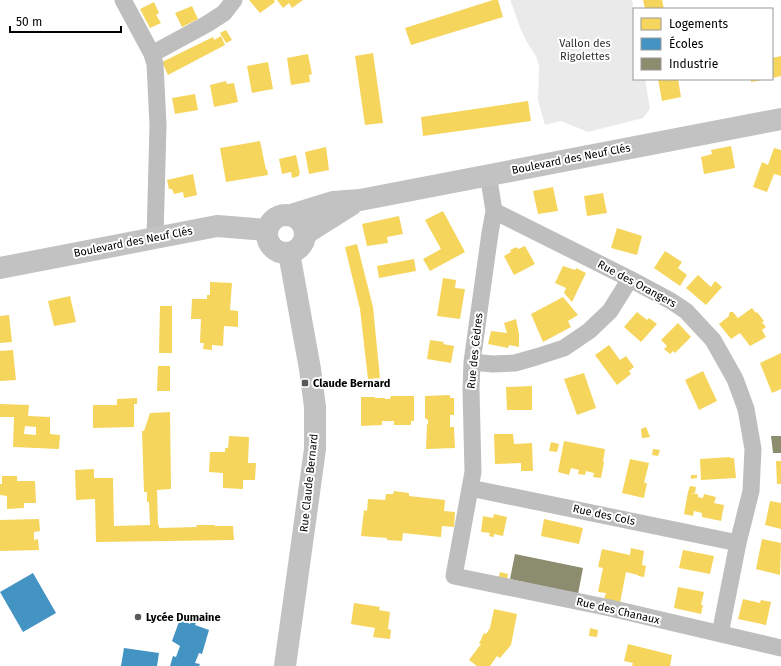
<svg xmlns="http://www.w3.org/2000/svg" width="781" height="666" font-family="'Fira Sans',sans-serif">
<style>
.green{fill:#eaeaea}
.homes{fill:#f6d55c;fill-rule:evenodd}
.schools{fill:#4393c3}
.industry{fill:#8c8c6e}
.lines{fill:none;stroke-linecap:round;stroke-linejoin:round}
.street{stroke:#bebebe;stroke-width:17}
.secondary{stroke:#c2c2c2;stroke-width:22}
.poi-dot{fill:#595959;stroke:#fff;stroke-width:1.5}
.labels{text-anchor:middle;dominant-baseline:central;stroke-width:4;stroke-linejoin:round;paint-order:stroke}
.park-label{font-size:11px;fill:#303030;stroke:#fff}
.street-label{font-size:11px;fill:#000;stroke:#fff}
.poi-label{font-size:11px;font-weight:bold;fill:#000;stroke:#fff;text-anchor:start}
</style>
<rect width="100%" height="100%" fill="#fff"/>
<path class="green" d="M511 0H632L634 11V79H645L650 109 643 118 588 132 561 121 545 125 538 100 539 66 536 56 528 44 521 30 511 2Z"/>
<path class="homes" d="M249 0H274L275 2 260 13Z
M277 0H303L292 8 289 3 283 8Z
M493 0H498L503 17 411 45 405 28Z
M643 0H662L664 9H645Z
M154 2 159 13 156 15 161 23 150 28 140 9Z
M192 6 198 19 182 27 175 13Z
M226 30 232 40 226 43 220 33Z
M221 36 225 45 168 75 162 62 213 37 214 40Z
M373 53 383 123 365 125 355 56Z
M308 54 312 74 309 75 310 82 291 85 287 58Z
M781 56V76L772 78V58Z
M268 62 273 89 252 93 247 66Z
M658 79H678L681 97 662 101Z
M751 79H762L763 80 751 82Z
M226 81 227 84 234 83 238 102 214 107 210 85Z
M195 94 198 110 175 114 172 98Z
M528 101 531 121 423 136 421 117Z
M260 141 266 170 267 169 268 175 226 182 220 148Z
M731 146 735 168 704 174 701 157 712 154 711 150Z
M326 147 329 170 309 174 305 152Z
M774 148 781 150V176L774 174 767 192 753 187 762 162 768 165Z
M296 155 300 174H299V176L292 178 291 172 282 174 279 159Z
M193 174 197 195 184 198 183 192 174 194 172 189H169L167 180Z
M553 187 558 211 538 214 533 191Z
M603 193 607 213 587 216 584 196Z
M443 211 465 252 430 271 423 259 441 249 425 220Z
M399 216 403 234 387 237 388 243 367 246 362 224Z
M617 228 642 236 637 255 611 248Z
M357 244 373 307 380 378 368 379 360 309 345 247Z
M525 246 535 264 514 275 504 256 511 252 510 250 517 247 518 249Z
M665 251 682 262 678 268 687 275 680 286 654 268Z
M414 259 416 271 379 278 377 266Z
M563 266 575 270 576 268 586 273 572 302 564 293 566 288 555 283Z
M698 275 711 287 715 281 722 287 706 305 686 288Z
M443 278 456 280 455 288 465 289 460 319 437 316Z
M210 282 232 283 230 310 238 311V327L224 326 223 346 212 345V350L203 349 204 343H200L201 319H191L192 299H207V295H210Z
M70 296 76 322 54 326 48 301Z
M563 297 578 315 568 321 571 327 543 342 531 314Z
M160 306H172V353H159Z
M752 308 756 313 757 312 764 321 762 322 766 327 762 330 766 337 750 346 740 333 731 339 719 324 729 316V314L730 312H733L738 318Z
M637 312 647 320 649 318 657 324 641 342 624 327Z
M9 315 12 342 0 343V316Z
M516 319 519 334V347L509 345 508 348 488 344 491 331 507 333 504 323Z
M678 323 691 337 675 353 673 351 670 354 664 349 667 346 661 340Z
M430 340 444 342 443 344 454 346 451 363 427 359Z
M609 345 620 360 626 356 634 367 629 371 631 374 617 385 595 355Z
M13 350 16 380 0 381V351Z
M781 353V389L772 393 760 363Z
M158 366H170V391H157Z
M703 371 717 401 699 410 685 380Z
M584 373 596 408 577 415 564 379Z
M532 386V410H507L506 387Z
M450 395V398H454V415H450V427H454L455 448 426 449 427 424H428V420L425 418V396Z
M391 396H414V421H411V425H394V421H382V425L361 426V397H375V398H385V399H390Z
M137 398V404H134V427L93 428V405H117V399Z
M0 404 29 405 28 416 50 417V434L60 435 59 449 13 447 14 417H0ZM25 426 36 427V435L24 434Z
M170 412 171 489 157 490 158 525H159V528L197 527 196 525H215V526H233L234 540 96 542 95 499 76 500 75 470 94 469V478H113L114 526 150 525 149 502H147V492H144L142 431H144L150 413Z
M646 427 650 437 643 438H642L641 429Z
M494 434H513L514 444 532 443 533 471H521V463L495 464Z
M229 436 249 437 248 463H256L255 480H243V489L223 488V473L209 472 210 452H225V448H228Z
M564 441 605 449 603 462H604L601 478 593 477 594 473 586 471 585 475 578 474 579 470 571 468 569 475 558 472Z
M551 442 559 444 557 452 549 451Z
M653 449 660 450 658 456 652 455Z
M730 457V458H734L736 478 701 480 700 459Z
M630 459 649 463 644 483H647L644 498 622 493Z
M776 461H781V484H777Z
M691 475H697V478L691 479Z
M2 476H17V481H35L36 503H24V508L7 509V496L0 495V484H2Z
M690 486 696 487 695 493H690L698 494V497L703 498 704 494 716 497 714 503 724 505 721 521 702 517V513L694 511 693 516 684 514 688 492Z
M394 491 409 493V496L445 500 444 511 455 512 454 527 442 526 441 537 403 533 402 541 387 540V538L361 536 364 510 367 511 368 499 385 500 386 494H393Z
M770 501 781 503V529L765 525Z
M494 514 507 517 503 536 494 534V537L489 536 490 533 481 532 483 516 493 518Z
M39 519 40 531 34 532V540L38 539 39 550 0 551V520Z
M544 519 583 528 579 544 541 536Z
M762 539 781 543 780 575 756 569Z
M631 548 644 551 642 565 646 566 644 577 638 576V575L626 572 620 603 604 599 606 593 598 592 603 568 598 567 602 549 630 555Z
M683 550 714 556 710 574 679 568Z
M500 572 508 574 507 579 499 577Z
M678 587 704 592 701 605H703L701 614 674 608Z
M743 599 760 603 761 600 771 602 766 625 738 619Z
M354 603 380 607 379 610 390 612 388 629 391 630 390 639 373 637 375 628 351 624Z
M494 609 517 614 511 645 500 658 497 656 490 666H477L469 660 481 644 479 643 482 638V637L484 633 486 634 490 628Z
M590 628 598 630 597 637 589 636Z
M628 644 672 655 670 666H632L633 663 624 661Z"/>
<path class="schools" d="M33 573 56 613 23 632 0 592Z
M180 619 190 624 193 619 197 620 195 625 209 630 202 654 199 653 195 663 200 664 199 666H170L173 656 176 657 180 646 172 641Z
M124 648 159 653 157 666H121Z"/>
<path class="industry" d="M771 436H781V453H773Z
M515 554 583 568 578 594 510 579Z"/>
<g class="lines">
<path class="street" d="M123 0 152 54
M488 174 494 211 490 233 472 362 471 390 473 472 454 576 610 608 781 648
M494 211 630 279 671 301 686 311 713 340 735 379 746 409 753 449 751 491 738 543 720 634
M155 238 158 125 155 64 152 54 207 24 224 13 234 0
M472 362 493 364 515 363 536 357 564 348 589 331 610 311 630 279
M470 488 738 543"/>
<path class="secondary" d="M267 234a19 19 0 1 1 38 0a19 19 0 1 1-38 0Z
M291 215 333 202 360 200 781 119
M305 234 351 205
M0 268 217 226 267 230
M285 666 315 449V407L310 369 289 253"/>
</g>
<g class="poi-dot">
<rect x="301" y="379" width="8" height="8" rx="2"/>
<circle cx="138" cy="617" r="4"/>
</g>
<g class="labels">
<g class="park-label">
<text x="585" y="43">Vallon des<tspan x="585" dy="13">Rigolettes</tspan></text>
</g>
<g class="street-label">
<text transform="translate(571 159) rotate(-11)">Boulevard des Neuf Clés</text>
<text transform="translate(133 242) rotate(-11)">Boulevard des Neuf Clés</text>
<text transform="translate(637 284) rotate(28)">Rue des Orangers</text>
<text transform="translate(475 351) rotate(-84)">Rue des Cèdres</text>
<text transform="translate(309 483) rotate(-84)">Rue Claude Bernard</text>
<text transform="translate(604 515) rotate(12)">Rue des Cols</text>
<text transform="translate(618 611) rotate(13)">Rue des Chanaux</text>
</g>
<g class="poi-label">
<text x="313" y="383">Claude Bernard</text>
<text x="146" y="617">Lycée Dumaine</text>
</g>
</g>
<rect x="633" y="8" width="140" height="72" fill="#ffffff" stroke="#999999"/>
<rect x="641" y="18" width="20" height="12" fill="#f6d55c" stroke="#999999"/>
<text x="669" y="28" font-size="12" fill="#000000">Logements</text>
<rect x="641" y="38" width="20" height="12" fill="#4393c3" stroke="#999999"/>
<text x="669" y="48" font-size="12" fill="#000000">Écoles</text>
<rect x="641" y="58" width="20" height="12" fill="#8c8c6e" stroke="#999999"/>
<text x="669" y="68" font-size="12" fill="#000000">Industrie</text>
<path d="M10 26v6h111v-6" fill="none" stroke="#000000" stroke-width="2"/>
<text x="16" y="26" font-size="12" fill="#000000" stroke="#ffffff" stroke-width="3" paint-order="stroke">50 m</text>
</svg>
